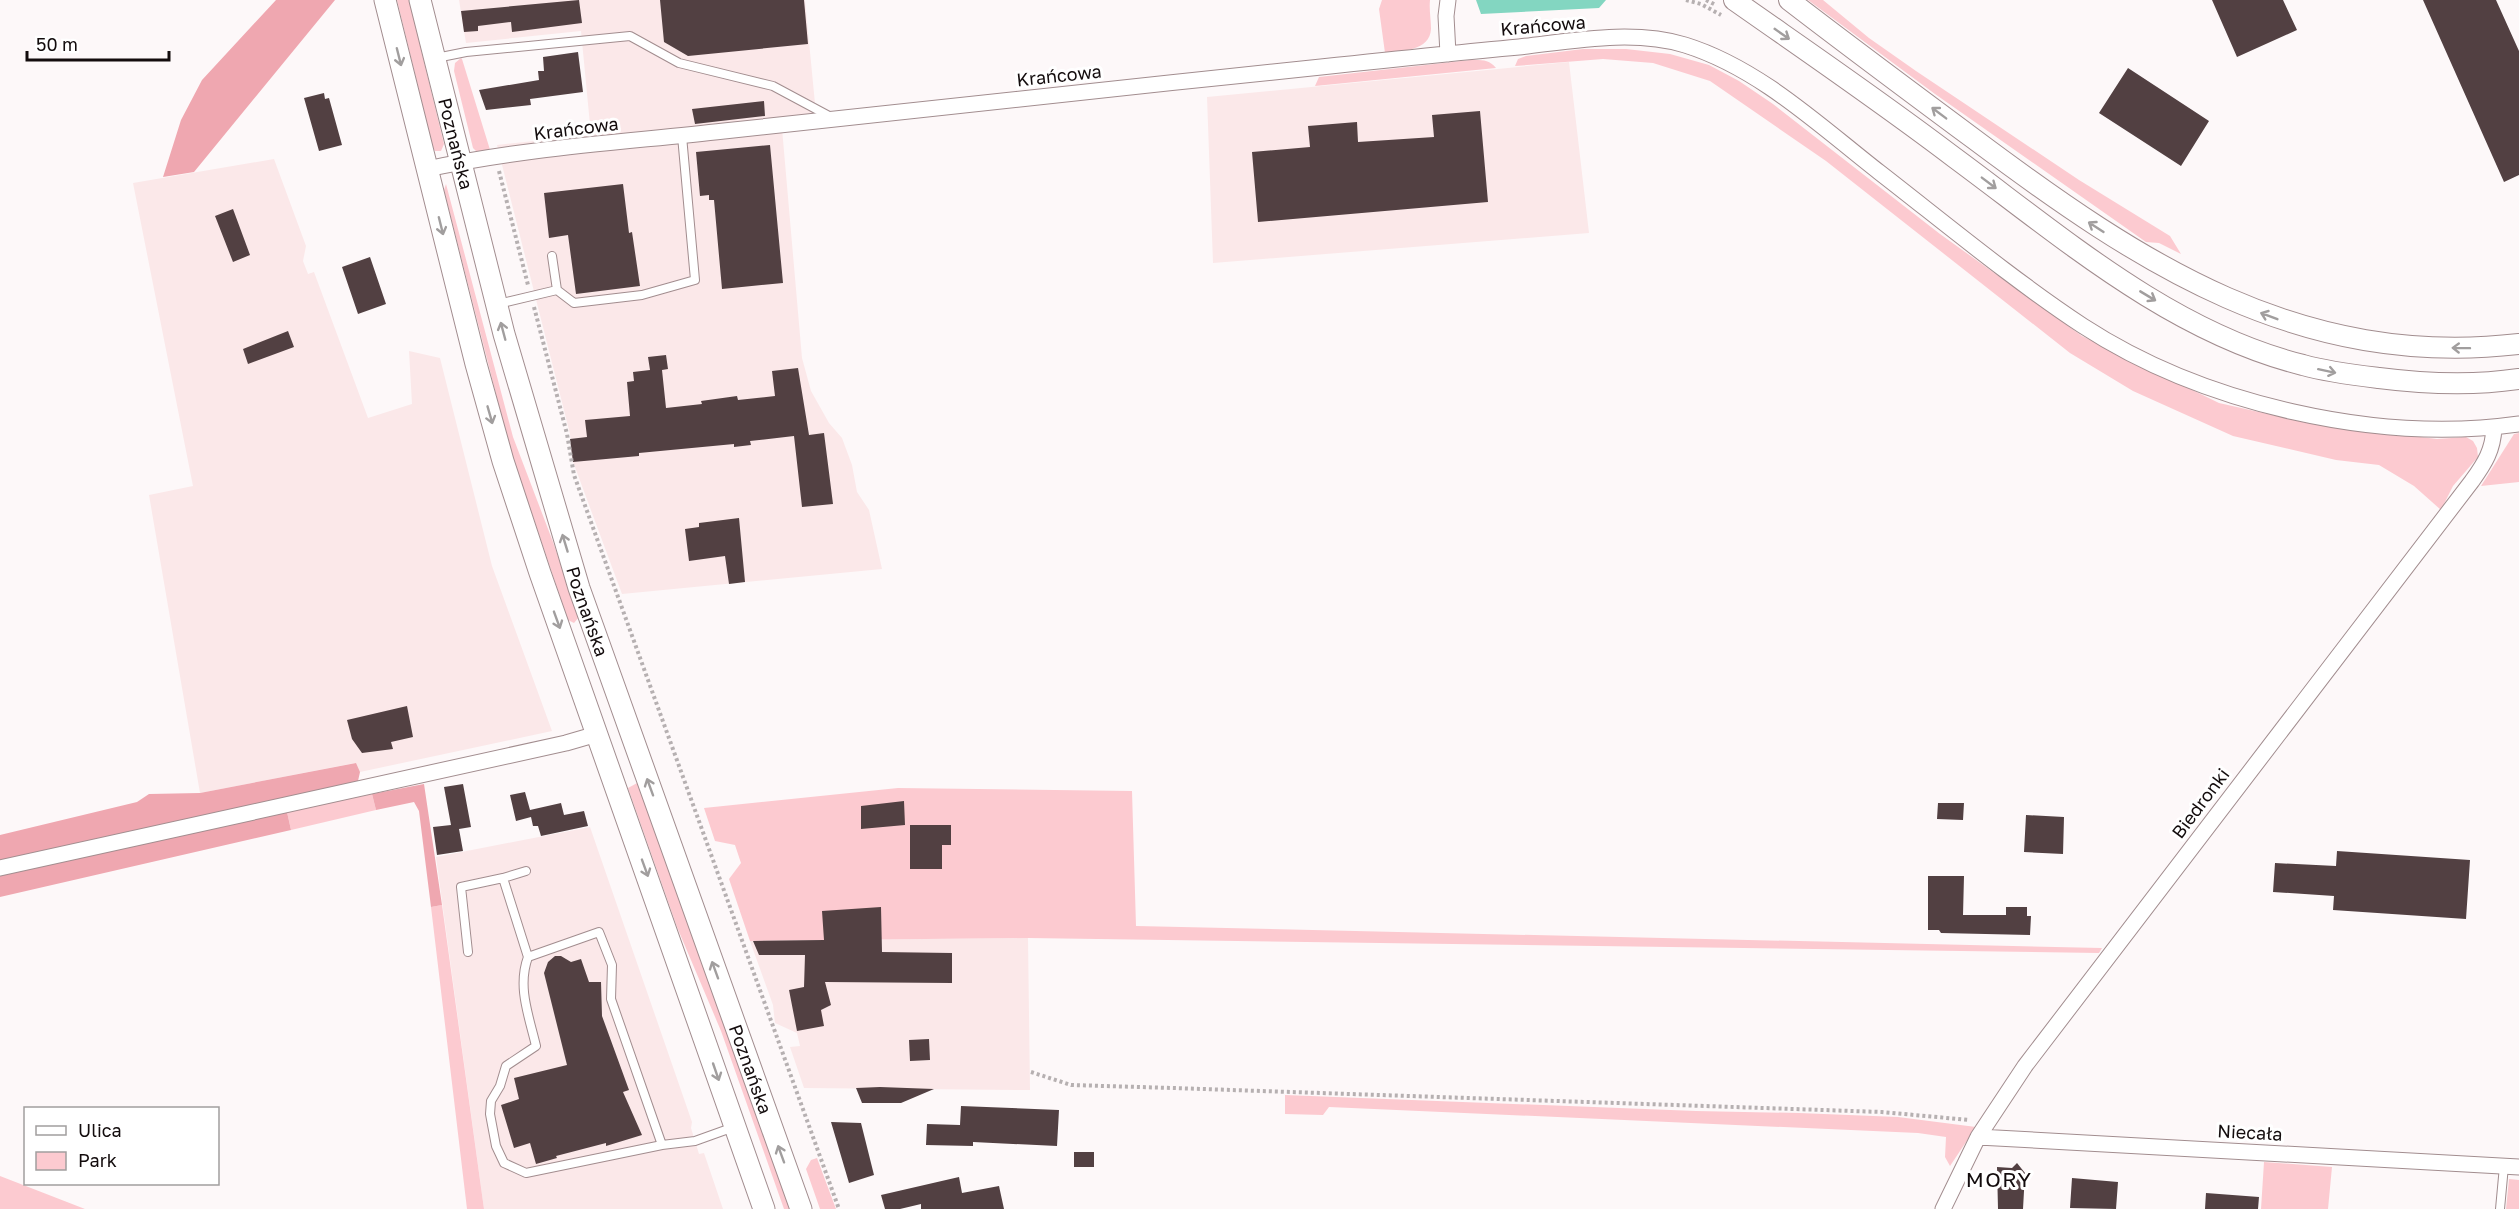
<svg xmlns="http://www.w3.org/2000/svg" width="2519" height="1209" font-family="'Golos Text',sans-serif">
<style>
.built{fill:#fbe8e9}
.green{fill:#fccad0}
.forest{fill:#efa7b0}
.water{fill:#83d6c1}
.building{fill:#524042}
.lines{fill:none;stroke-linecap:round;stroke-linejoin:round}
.service-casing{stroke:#a28d8f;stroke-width:10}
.minor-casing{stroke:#a28d8f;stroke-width:17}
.tertiary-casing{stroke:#a28d8f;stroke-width:22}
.secondary-casing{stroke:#a28d8f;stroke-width:23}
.path{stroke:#b6b0b1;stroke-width:4;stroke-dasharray:3 3;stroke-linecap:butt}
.service{stroke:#fff;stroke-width:8}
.minor{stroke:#fff;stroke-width:15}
.tertiary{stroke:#fff;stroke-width:20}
.secondary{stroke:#fff;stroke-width:21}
.oneway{stroke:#a19e9e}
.labels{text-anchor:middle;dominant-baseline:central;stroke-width:6;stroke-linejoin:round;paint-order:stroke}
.street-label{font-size:18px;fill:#130c0d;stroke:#fff}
.quarter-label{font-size:21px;letter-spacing:1.5px;fill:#130c0d;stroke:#fff}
</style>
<rect width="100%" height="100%" fill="#fdf8f9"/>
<path class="built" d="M459 0H805L816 114 781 117 802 358 811 391 829 423 842 438 852 465 857 492 869 510 882 569 622 594 572 459 570 434 497 145 591 135 581 31 466 43Z
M1569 62 1589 233 1213 263 1207 97Z
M274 159 306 246 303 261 308 274 314 272 368 418 412 404 409 351 440 358 492 566 552 731 360 772 355 763 200 793 149 495 193 486 133 183Z
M590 827 692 1122 691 1128 699 1154 704 1153 723 1209H484L436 857Z
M1028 938 1030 1090 804 1088 790 1047 800 1046 797 1033 775 1023 773 1005 750 941Z"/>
<path class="green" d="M397 0H409L444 144 441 151H435L433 148Z
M1382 0H1430C1429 10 1431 19 1431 29 1430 51 1401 51 1385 53L1379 9Z
M1808 0H1823L1869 38 1916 71 2079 180 2170 236 2181 254 2159 243 2146 242 1935 94Z
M1583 49H1626L1670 54 1709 65 1739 81 1773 104 1940 234 2082 336 2219 403 2313 424 2437 439 2466 437 2473 441 2477 448 2478 457 2453 486 2441 510 2414 486 2379 465 2336 460 2233 436 2133 391 2070 353 1826 161 1710 81 1653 63 1603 59 1515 66 1518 59 1526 56Z
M461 58 462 59 491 153 477 152 473 148 454 71 455 63Z
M1470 60C1481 60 1489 59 1496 68L1315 86 1319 77Z
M446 184 513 437 553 542 579 617 574 623 568 620 510 449 444 190Z
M2519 433V482L2481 486 2514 434Z
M639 782 791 1209H784L721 1031 677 927 628 788Z
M898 788 1132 791 1136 926 2102 948 2099 953 1028 938 750 941 729 879 741 863 735 845 715 841 704 808Z
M372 794 376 810 291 830 287 812Z
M442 905 484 1209H467L431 907Z
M1285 1095 1696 1111 1799 1113 1898 1117 1976 1127 1950 1166 1945 1157 1946 1137 1918 1133 1329 1107 1323 1115 1285 1114Z
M817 1158 836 1209H820L806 1169 811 1160Z
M2264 1162 2332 1167 2328 1209H2261Z
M0 1176 85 1209H0Z
M2509 1179 2519 1180V1209H2506Z"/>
<path class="forest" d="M276 0H335L194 172 163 177 181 120 202 80Z
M356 763 360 772 358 781 0 860V835L137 802 149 794 200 793Z
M424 784 442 905 431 907 419 811 414 802 376 810 372 794Z
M287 812 291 830 0 897V876Z"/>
<path class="water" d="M1476 0H1606L1599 8 1481 14Z"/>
<path class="building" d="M579 0 582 23 512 32 511 22 478 26V31L464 32 461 11Z
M660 0H804L808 44 688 56 664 42Z
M2212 0H2283L2297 30 2237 57Z
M2423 0H2496L2519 51V175L2504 182Z
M578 52 583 92 530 99 531 105 486 110 479 90 539 80 538 71H544L543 57Z
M2128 68 2209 121 2181 166 2099 113Z
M324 93 325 99 329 98 342 145 319 151 304 98Z
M764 101 765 116 695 124 692 109Z
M1480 111 1488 202 1258 222 1252 152 1310 147 1308 126 1357 122 1358 142 1434 137 1432 115Z
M770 145 783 283 722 289 714 200H709V195L700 196 696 152Z
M623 184 629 233 632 232 640 286 576 294 568 235 549 238 544 193Z
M233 209 250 255 233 262 215 216Z
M370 257 386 304 358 314 342 267Z
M288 331 294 347 248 364 243 349Z
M666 355 668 369 662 370 666 408 702 404 701 401 737 396 738 400 775 396 772 371 798 368 809 435 824 433 833 504 802 507 794 436 750 441 751 445 734 447V444L639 453V456L573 462 570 439 587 437 585 420 630 416 627 382 634 381 633 372 650 370 648 357Z
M739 518 745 582 729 584 725 556 689 561 685 529 699 527V523Z
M407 706 413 737 391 742 393 749 362 753 352 739 347 720Z
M463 784 471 827 459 829 463 851 437 855 433 827 451 825 444 787Z
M525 792 530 810 561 803 564 815 584 811 588 826 541 836 538 826H533L531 817 516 821 510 795Z
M904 801 905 825 861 829V806Z
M1938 803H1964L1963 820 1937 819Z
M2026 815 2064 817 2063 854 2024 852Z
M910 825H951V845H942V869H910Z
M2337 851 2470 860 2466 919 2333 910 2334 896 2273 892 2275 863 2336 866Z
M1928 876H1964L1963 915H2006V907H2027V916H2031L2030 935 1941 933 1939 930H1928Z
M881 907 882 952 952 953V983L825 982 831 1005 821 1010 824 1026 797 1031 789 990 804 987 805 955H759L753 941 824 940 822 911Z
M555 956H561L571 962 581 959 589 982H601L602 1016 629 1090 623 1092 642 1135 606 1146V1143L556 1156 557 1158 536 1164 530 1143 514 1148 501 1105 519 1099 514 1078 567 1065 544 973 548 962Z
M929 1039 930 1060 910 1061 909 1040Z
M856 1088 880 1087 934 1089 901 1103H862Z
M961 1106 1059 1110 1057 1146 973 1142V1146L926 1145 927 1124 960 1125Z
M831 1122 861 1123 874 1175 849 1183Z
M1074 1152H1094V1167H1074Z
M2017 1163 2025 1173 2023 1209H1998L1997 1167 2012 1168Z
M959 1177 962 1193 999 1186 1004 1209H921V1204L900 1209H885L881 1195Z
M2072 1178 2118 1182 2116 1209 2070 1208Z
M2206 1193 2259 1197 2258 1209H2205Z"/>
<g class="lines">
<defs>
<path id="service" d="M436 58 466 52 630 36 679 63 773 86 829 116
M557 290 574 303 642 295 695 280 682 136
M498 304 557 290 552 256
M503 878 526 871
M468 952 461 887 503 878 528 957
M662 1145 526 1173 504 1163 496 1146 490 1114 491 1101 500 1086 506 1066 536 1046C529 1016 517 987 528 957L599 932 612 965 611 999 662 1145 695 1141 734 1127
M2500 1209 2504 1166"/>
<path id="minor" d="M1448 0 1446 16 1448 54
M427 169C523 148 626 142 724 131 923 108 1122 88 1321 67 1387 60 1453 53 1519 47 1572 41 1633 29 1685 45 1759 68 1820 126 1879 172 1946 224 2012 279 2083 326 2203 404 2377 444 2519 424
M0 868 566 743 597 734
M1978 1137 2519 1167
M1943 1209 1978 1137 2025 1066 2472 481C2485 463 2493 450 2494 428"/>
<path id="tertiary" d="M1734 0C1808 52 1883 103 1955 158 2062 237 2171 332 2303 365 2328 372 2354 375 2379 378 2426 384 2472 386 2519 379
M1789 0C1850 47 1912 93 1974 139 2141 264 2300 369 2519 344"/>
<g id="secondary">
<path d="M385 0 476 364 503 461 540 573 764 1209"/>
<path id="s1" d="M420 0 504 334 579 588 801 1209"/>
</g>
</defs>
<use href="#service" class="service-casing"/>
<use href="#minor" class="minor-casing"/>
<use href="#tertiary" class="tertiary-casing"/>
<use href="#secondary" class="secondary-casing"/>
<path class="path" d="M1686 0 1701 4 1721 15
M1706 0 1716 5
M499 171 528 285
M534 307 567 434 574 475 839 1209
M1031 1072 1071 1085 1173 1088 1882 1112 1969 1120"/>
<use href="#service" class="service"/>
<use href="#minor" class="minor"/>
<use href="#tertiary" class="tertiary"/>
<use href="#secondary" class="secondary"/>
</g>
<defs><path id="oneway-shaft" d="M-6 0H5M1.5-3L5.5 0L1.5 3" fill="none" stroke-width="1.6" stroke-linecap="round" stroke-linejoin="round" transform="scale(1.5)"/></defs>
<g class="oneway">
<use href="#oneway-shaft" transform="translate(1782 34) rotate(35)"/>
<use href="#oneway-shaft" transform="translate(399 57) rotate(76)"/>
<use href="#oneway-shaft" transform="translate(1939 113) rotate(-143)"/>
<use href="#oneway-shaft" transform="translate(1989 183) rotate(37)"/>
<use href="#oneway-shaft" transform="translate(441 226) rotate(76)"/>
<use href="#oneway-shaft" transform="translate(2096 227) rotate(-147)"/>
<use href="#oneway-shaft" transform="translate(2148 296) rotate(31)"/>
<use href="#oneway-shaft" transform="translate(2269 316) rotate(-159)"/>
<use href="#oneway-shaft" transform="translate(503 331) rotate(-105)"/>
<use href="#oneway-shaft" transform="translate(2461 348) rotate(-179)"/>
<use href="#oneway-shaft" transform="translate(2327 371) rotate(12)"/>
<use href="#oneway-shaft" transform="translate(490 415) rotate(74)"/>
<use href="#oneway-shaft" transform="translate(565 543) rotate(-107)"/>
<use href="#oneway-shaft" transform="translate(557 620) rotate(70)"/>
<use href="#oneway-shaft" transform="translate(650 787) rotate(-110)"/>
<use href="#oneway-shaft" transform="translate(645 868) rotate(70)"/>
<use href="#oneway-shaft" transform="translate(715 970) rotate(-110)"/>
<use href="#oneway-shaft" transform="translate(716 1072) rotate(71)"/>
<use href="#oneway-shaft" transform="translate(781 1154) rotate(-110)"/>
</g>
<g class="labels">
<g class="street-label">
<text transform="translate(1543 25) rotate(-5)">Krańcowa</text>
<text transform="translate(1059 75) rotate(-6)">Krańcowa</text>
<text transform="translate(576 128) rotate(-7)">Krańcowa</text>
<text stroke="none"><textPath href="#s1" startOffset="148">Poznańska</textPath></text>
<text stroke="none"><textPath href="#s1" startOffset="634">Poznańska</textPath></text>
<text transform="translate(2200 803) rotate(-53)">Biedronki</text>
<text stroke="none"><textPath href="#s1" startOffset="1120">Poznańska</textPath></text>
<text transform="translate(2250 1132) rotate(3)">Niecała</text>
</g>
<g class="quarter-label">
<text x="1999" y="1179">MORY</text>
</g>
</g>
<rect x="24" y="1107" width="195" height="78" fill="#ffffff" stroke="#a19e9e" stroke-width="1.5"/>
<rect x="36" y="1126" width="30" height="9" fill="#ffffff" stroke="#a19e9e" stroke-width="1.5"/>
<text x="78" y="1137" font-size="18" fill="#130c0d">Ulica</text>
<rect x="36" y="1152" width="30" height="18" fill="#fccad0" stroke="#a19e9e" stroke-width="1.5"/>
<text x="78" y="1167" font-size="18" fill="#130c0d">Park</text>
<path d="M27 51v9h142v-9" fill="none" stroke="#130c0d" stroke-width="3"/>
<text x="36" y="51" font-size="18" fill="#130c0d" stroke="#ffffff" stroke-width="4.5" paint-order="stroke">50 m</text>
</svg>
